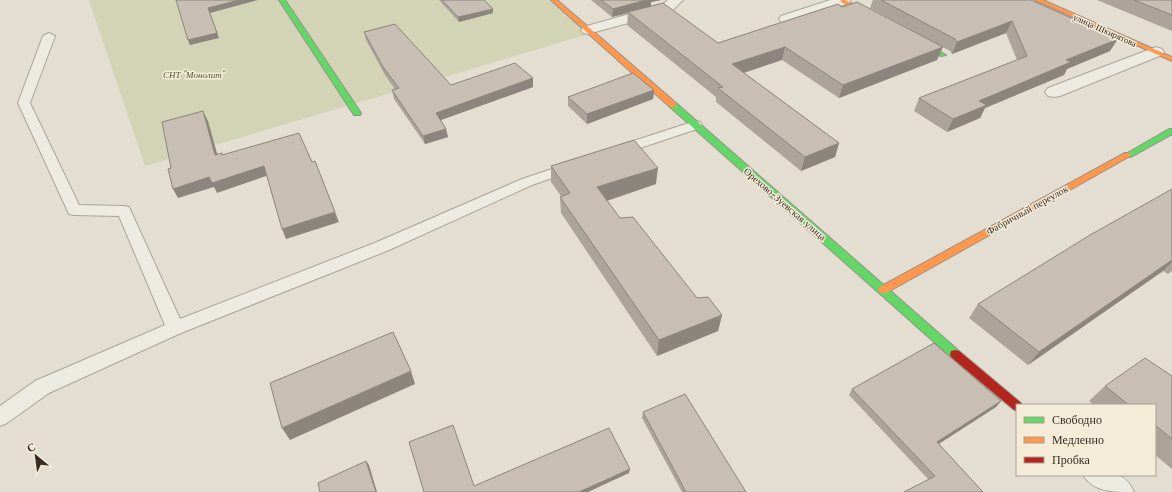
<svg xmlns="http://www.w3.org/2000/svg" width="1172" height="492" font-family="'Libre Baskerville',serif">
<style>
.green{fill:#d3d3b5}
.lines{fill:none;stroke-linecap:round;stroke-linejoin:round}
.lane-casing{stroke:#aaa49a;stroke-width:2}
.street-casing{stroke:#aaa49a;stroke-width:2}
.fast-casing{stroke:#9a938a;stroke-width:2}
.slow-casing{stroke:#9a938a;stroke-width:2}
.jam-casing{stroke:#9a938a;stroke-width:2}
.lane{fill:#edeae2;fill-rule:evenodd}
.street{fill:#edeae2;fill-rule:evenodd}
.fast{fill:#63d668;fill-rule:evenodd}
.slow{fill:#ff974d;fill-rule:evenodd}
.jam{fill:#b3261e;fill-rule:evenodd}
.wall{fill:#aca39a}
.shaded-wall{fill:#8c857d}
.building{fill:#c8beb3;stroke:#8c857d}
.labels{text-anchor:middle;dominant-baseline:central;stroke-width:3;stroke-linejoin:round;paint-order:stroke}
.far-street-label{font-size:9px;fill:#392d22;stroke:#f4ecd9}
.far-park-label{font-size:9px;font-style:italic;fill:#4a542a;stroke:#f4ecd9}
.street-label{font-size:10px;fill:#392d22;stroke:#f4ecd9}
</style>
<rect width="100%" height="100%" fill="#e4ded2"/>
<path class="green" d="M89 0H554L592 33 145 166Z"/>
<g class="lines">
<defs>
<path id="lane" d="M49 33 55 36 30 103 79 205 124 206 129 207 180 319 377 242 522 179 570 163 575 164 577 167 575 170 532 185 389 250 181 333 49 393 7 423 0 426V406L35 381 165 325 119 216 74 215 69 214 18 103 43 36Z
M695 121 700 122 702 125 700 128 622 154 617 155 612 154 610 151 612 148Z"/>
<path id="street" d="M668 0H683L672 11 588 34 583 33 581 30 583 27 662 5Z
M830 0H851L849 3 791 22 786 23 781 22 779 19 781 16Z
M1156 47 1162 49 1164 52 1162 55 1060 96 1054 97 1048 96 1045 92 1048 88Z
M1083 475C1106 475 1124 468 1134 492 1111 492 1094 492 1083 475Z"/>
<path id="fast" d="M279 0H285L361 113 360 115H354Z
M912 38H916L946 55 941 56 912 40Z
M670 103H676L959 351 960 354 959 357 955 358 951 357 670 107Z
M1169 129H1172V134L1131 157H1128L1124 155Z"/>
<path id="slow" d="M551 0H557L676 103V107H670Z
M841 0H845L878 18 873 19 841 2Z
M1035 0H1043L1172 57V61Z
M1125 153H1128L1132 155 886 293H880L878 290 880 287Z"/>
<path id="jam" d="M955 350 959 351 1021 403 1022 405H1017V411L1013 409 951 357 950 354 951 351Z"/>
</defs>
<use href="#lane" class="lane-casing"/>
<use href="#street" class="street-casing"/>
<use href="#fast" class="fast-casing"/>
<use href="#slow" class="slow-casing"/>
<use href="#jam" class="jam-casing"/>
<use href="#lane" class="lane"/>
<use href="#street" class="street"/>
<use href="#fast" class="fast"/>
<use href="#slow" class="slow"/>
<use href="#jam" class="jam"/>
</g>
<path class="wall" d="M439 0H484L493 13 459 22Z
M591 0H661L651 2V6L718 43 838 4 937 60 839 98 782 60 744 73 839 143 835 157 801 171 716 102V97L627 25 628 13 612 17Z
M873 0H1031L1110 51 1067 69 1064 75 985 108 980 118 947 132 914 111 919 98 1017 60 1006 33 952 54 950 51 870 8Z
M1097 0H1172V31Z
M364 32 451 85 533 78V87L441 120 446 129 448 137 425 144 394 99 392 90 395 89 385 75 366 40Z
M654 90 653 99 587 124 568 106V97Z
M551 166 656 184 607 201 620 218 697 298 722 315 718 331 657 356 561 213 560 197 561 196 551 182Z
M1172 189V271L1168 274 1163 271 1028 365 969 318 978 304Z
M1172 376V469L1155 455V405H1094L1089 401 1105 386Z
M852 389 1001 401 996 407 939 444 983 492 928 479 849 395Z
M643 412 746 492H682L642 418Z"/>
<path class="shaded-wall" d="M239 0H258L210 13 219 38 190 45 188 40 208 8Z
M646 0H661L651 2V7L612 17 613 9Z
M493 9V13L459 22 458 17Z
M1012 21 1006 33 952 54 957 42Z
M1118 39 1110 51 1067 69 1064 75 985 108 980 118 947 132 953 119 979 101 1066 60Z
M785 47 782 60 730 77 732 64Z
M943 47 937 60 839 98 843 85Z
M533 78V87L438 121 436 113Z
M654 90 653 99 587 124V114Z
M203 111 208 121 220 164 215 155Z
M446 129 448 137 425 144 423 136Z
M839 143 835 157 801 171 805 157Z
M264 166 269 175 217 193 214 187 178 198 173 189 209 177Z
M658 168 656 184 597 204V187Z
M335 212 339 222 286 239 282 229Z
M1172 260V262L1163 271 1028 365 1039 352Z
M722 315 718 331 657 356 659 340Z
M411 371 415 384 290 440 282 428Z
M1001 401 996 407 932 448 937 442Z
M366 461 369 465 377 492H376Z
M630 469 629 473 588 492H579Z"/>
<path class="building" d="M176 0H239L208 8 217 33 188 40Z
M442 0H484L493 9 458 17Z
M601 0H646L613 9Z
M881 0H1031L1118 39 1066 60 1071 62 979 101 987 105 953 119 919 98 1027 56 1012 21 957 42 955 39Z
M1134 0H1172V15Z
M857 2 943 47 843 85 785 47 732 64 839 143 805 157 718 88 723 87 628 12 663 3 718 43 838 4 842 7Z
M395 24 451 85 515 63 533 78 436 113 446 129 423 136 392 90 399 88 383 67 364 32Z
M633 73 654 90 587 114 568 97Z
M203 111 215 155 222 153V155L299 133 312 162 315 161 335 212 282 229 264 166 212 183 209 177 173 189 168 169 171 168 162 122Z
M634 140 658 168 597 187 620 218 633 217 697 298 708 297 722 315 659 340 560 197 570 193 551 166Z
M1172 189V260L1039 352 978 304 1090 235Z
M393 332 411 371 282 428 270 383Z
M934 343 1001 401 937 442 983 492H904L935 476 852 389Z
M1145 358 1172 376V439L1155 425V405H1129L1105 386Z
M685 394 746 492H686L643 412Z
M453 425 474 486 609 428 630 469 579 492H424L409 442Z
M366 461 376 492H320L318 483Z"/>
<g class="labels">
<g class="far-street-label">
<text transform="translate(1105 30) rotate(24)">улица Шкирятова</text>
</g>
<g class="far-park-label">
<text x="194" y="74">СНТ "Монолит"</text>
</g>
<g class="street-label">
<text transform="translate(785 204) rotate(41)">Орехово-Зуевская улица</text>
<text transform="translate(1027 210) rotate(-29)">Фабричный переулок</text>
</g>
</g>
<rect x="1016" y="404" width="140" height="72" fill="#f4ecd9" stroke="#a9a090"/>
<rect x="1024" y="417" width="20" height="6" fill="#63d668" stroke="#a9a090"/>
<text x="1052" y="424" font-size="12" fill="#392d22">Свободно</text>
<rect x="1024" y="437" width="20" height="6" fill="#ff974d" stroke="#a9a090"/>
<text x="1052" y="444" font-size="12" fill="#392d22">Медленно</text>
<rect x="1024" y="457" width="20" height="6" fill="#b3261e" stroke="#a9a090"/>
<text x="1052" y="464" font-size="12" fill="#392d22">Пробка</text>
<g transform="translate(36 456) rotate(331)" stroke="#f4ecd9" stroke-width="3" paint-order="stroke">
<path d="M0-3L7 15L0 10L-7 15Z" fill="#392d22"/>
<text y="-6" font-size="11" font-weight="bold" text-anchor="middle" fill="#392d22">С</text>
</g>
</svg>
